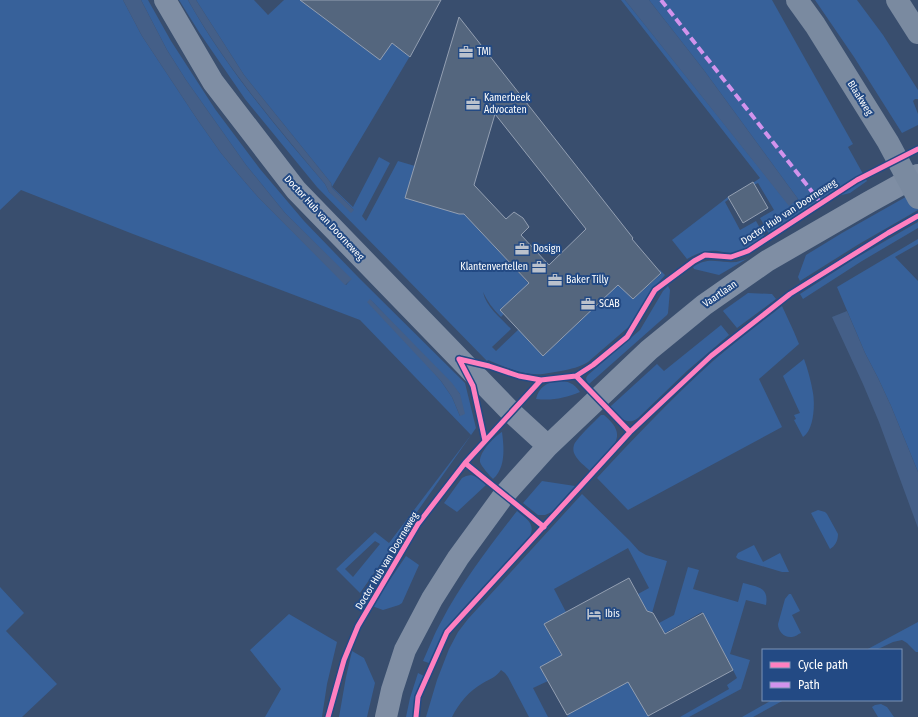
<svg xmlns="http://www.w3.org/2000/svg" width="918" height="717" font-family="'Fira Sans Condensed',sans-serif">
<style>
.green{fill:#37619a;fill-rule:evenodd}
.water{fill:#445f88}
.building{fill:#54667e;stroke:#939fb2;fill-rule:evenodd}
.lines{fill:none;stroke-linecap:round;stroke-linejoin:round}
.minor{stroke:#7f8ea4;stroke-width:22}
.secondary{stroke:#7a8aa0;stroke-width:22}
.quiet{stroke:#d193ec;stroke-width:4;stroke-dasharray:8 4;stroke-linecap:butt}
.cycleway-casing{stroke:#234a84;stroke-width:8}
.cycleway{stroke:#ff80c0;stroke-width:5}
.labels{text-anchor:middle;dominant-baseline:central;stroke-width:4;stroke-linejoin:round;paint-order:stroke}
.poi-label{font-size:10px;fill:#fff;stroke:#234a84;text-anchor:start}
.street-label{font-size:10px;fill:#fff;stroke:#234a84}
</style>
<rect width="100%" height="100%" fill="#394e6e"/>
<path class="green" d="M0 0H123L142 36 197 119 221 153 239 175 258 197 346 285 351 279 285 213 246 165 186 80 167 50 141 0H148L171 41 215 109 260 169 304 221 359 278 465 383 476 428 360 593 336 569 375 532 389 543 471 435 360 320 133 234 21 190 0 210ZM370 299 460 394V416L452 397 441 381ZM375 541 380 544 353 577 345 569Z
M179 0H188C225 66 276 127 325 184L329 192 354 210 332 188 331 183 244 75 196 0H254L268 15 284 0H300L392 43 410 56 332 187 353 207 379 157 390 163 362 216 366 221 398 161 415 166 461 210 530 285 501 317C493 309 487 301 483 292 486 307 501 318 511 329L492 347 496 351 519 329 618 284 633 299 661 274 659 271 660 270 665 275 659 282 632 324 588 362C580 367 571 369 561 371 555 372 549 373 543 374 524 376 505 367 488 360L487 361 317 187 245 99 199 32Z
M621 0H625L789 205 798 199 703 69 649 0H772L853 144 848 147 867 181 850 193 838 196 769 234 760 218 774 210 758 183 754 185 753 183 760 178Z
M815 0H857L883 35 918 90V99H915L913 101 918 114V125L902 133 854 57Z
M918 190V210L859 244 800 281 798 277 806 255 842 233Z
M728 197 729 199 725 202 740 230 756 221 765 237C756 242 745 251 734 253 728 253 723 252 718 251 707 250 697 253 687 259L672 240Z
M918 222V228L862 261 803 299 800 294 854 259Z
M918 239V244L895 257 918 281V472L891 406 878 378 865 353 837 287Z
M750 257 719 275 694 269 693 267C706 258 714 261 728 262 736 263 742 261 750 257Z
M668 286 670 290 668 313 667 315 589 384C586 381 585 378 588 375L640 330 663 291Z
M748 293 772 294 776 299 737 328 723 311 724 310Z
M782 306 794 332 799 344 759 379 782 427 628 510 597 478C634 438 672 398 713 361 735 342 759 324 782 306Z
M721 325 729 335 688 370 638 418C627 427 618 416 611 408V406L657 364 664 371Z
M804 359C808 370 811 381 813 393 815 405 814 430 803 437L794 420 796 419 794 415 800 413 783 376Z
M558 381C568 381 574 383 580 392 565 398 552 401 536 399 539 387 547 382 558 381Z
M601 415H604C613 423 621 431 615 443L590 471C585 466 578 461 575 455 573 452 573 448 574 445 576 439 595 421 601 415Z
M502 432C504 447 506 468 493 479 490 476 481 466 480 462 479 452 495 436 502 432Z
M471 475C478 477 482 481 486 485L457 512 444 503 462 478 466 476Z
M542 481 575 486 552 512 545 515H538L523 503Z
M582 494 630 541 639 551 646 555 667 561 652 613 647 611 638 594 649 588 628 548 554 589 566 612 544 624 562 656 542 666H540L548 681 533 688 548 717H529L508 677 505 673 501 670C496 677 490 679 483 683 469 691 459 703 452 717H426L437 680 449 649 458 632 468 619Z
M818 510 825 512 827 514 838 534C838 541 835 546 830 549L811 513Z
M517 511C525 518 536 523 530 536L460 612 449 625 431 662 429 663 423 661C429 648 434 634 441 622 462 582 490 546 517 511Z
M754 545 763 562 780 553 789 572H782L738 559 736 557 738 553Z
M406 556 419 565 402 603 399 605 383 610 372 606Z
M688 567 699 570 693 589 738 602 743 583C758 587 769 587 766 605L746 600 730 654 750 660 741 689 689 717H680L729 689 727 685 737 678 729 662 702 612 660 636 656 630 659 623 674 615Z
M0 587 24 613 6 631 57 684 22 717H0Z
M789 594H791L800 611 792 615 801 633C798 634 795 637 792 637 784 638 778 631 778 624L785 599Z
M289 614 337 642 327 684 322 717H265L281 689 250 650Z
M918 622V652H916L907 643 902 640 893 642 876 650H866Z
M352 651 364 658 375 683 367 717H339L346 677Z
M418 673 424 676V679L415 717H406L410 698Z
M629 681 649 717H568L567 716 569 715 568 714Z
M772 700H784L753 717H742Z
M881 704 887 707 894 717H878L872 707 875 705Z"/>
<path class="water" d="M123 0H141L167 50 186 80 246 165 285 213 352 279 345 285 258 197 239 175 221 153 197 119 142 36Z
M188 0H196L244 75 331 183 332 188 354 210 351 213 329 192 325 184C276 126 225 66 188 0Z
M625 0H649L703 69 798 199 789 206Z
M370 299 452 383 460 394 465 414 460 416 452 397 441 381 367 302Z
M847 311 865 353 878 378 891 406 918 472V528L879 422 863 384 832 317Z"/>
<path class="building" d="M300 0H441L410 57 392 43 380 60Z
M459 17 633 238 632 239 661 273 633 299 618 285 543 356 500 310 529 283 464 214H459L405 198ZM495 114 586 229 549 265 521 235 529 227 523 218 514 212 506 219 474 185Z
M753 182 768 208 743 223 728 197Z
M629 578 647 611 653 613 665 634 703 613 733 670 648 716 628 682 567 715 540 667 562 655 544 624Z"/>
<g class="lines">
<path class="minor" d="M165 0 213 82 296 190 512 413 548 446
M386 717 392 690 405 650 432 599 458 558 504 495 548 446 649 350 704 305 767 261 869 202 918 175"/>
<path class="secondary" d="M797 0 815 25 888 142 918 198
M897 0 918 33"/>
<path class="quiet" d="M661 0 821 203"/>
<defs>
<path id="cycleway" d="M459 359 473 386 485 441
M459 359 489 366 519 376 541 380
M576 376 630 432
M465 463 544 527
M328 717 344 660 358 626 418 524 465 463 541 380 576 376 593 365 627 337 655 290 694 261 705 255 731 257 748 251 857 180 918 149
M416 717 418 697 447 632 630 432 711 356 790 294 888 233 918 216"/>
</defs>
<use href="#cycleway" class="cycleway-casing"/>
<use href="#cycleway" class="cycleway"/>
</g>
<defs>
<symbol id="office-bare" viewBox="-9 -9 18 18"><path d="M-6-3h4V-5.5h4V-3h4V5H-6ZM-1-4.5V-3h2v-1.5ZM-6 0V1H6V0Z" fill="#bac1cc" stroke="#234a84" stroke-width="2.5" paint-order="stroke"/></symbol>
<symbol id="hotel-bare" viewBox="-9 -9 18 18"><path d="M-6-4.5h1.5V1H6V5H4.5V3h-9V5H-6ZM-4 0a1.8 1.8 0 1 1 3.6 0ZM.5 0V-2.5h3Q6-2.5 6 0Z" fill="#bac1cc" stroke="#234a84" stroke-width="2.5" paint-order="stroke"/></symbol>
</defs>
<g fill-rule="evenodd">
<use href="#office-bare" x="456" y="42" width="20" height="20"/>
<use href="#office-bare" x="463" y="94" width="20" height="20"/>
<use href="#office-bare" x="512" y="239" width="20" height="20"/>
<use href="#office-bare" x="529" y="257" width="20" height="20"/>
<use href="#office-bare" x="545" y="270" width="20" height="20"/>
<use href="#office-bare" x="578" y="294" width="20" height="20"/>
<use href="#hotel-bare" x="584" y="604" width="20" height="20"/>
</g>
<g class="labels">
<g class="poi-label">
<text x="477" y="52">TMI</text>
<text x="484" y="98">Kamerbeek<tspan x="484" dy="12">Advocaten</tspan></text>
<text x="533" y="249">Dosign</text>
<text x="528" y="267" text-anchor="end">Klantenvertellen</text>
<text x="566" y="280">Baker Tilly</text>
<text x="599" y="304">SCAB</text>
<text x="605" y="614">Ibis</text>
</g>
<g class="street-label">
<text transform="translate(860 98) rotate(58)">Blaakweg</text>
<text transform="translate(789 212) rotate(-33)">Doctor Hub van Doorneweg</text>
<text transform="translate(324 218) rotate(47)">Doctor Hub van Doorneweg</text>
<text transform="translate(720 294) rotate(-35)">Vaartlaan</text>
<text transform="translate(387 561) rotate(-59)">Doctor Hub van Doorneweg</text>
</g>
</g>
<rect x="762" y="649" width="140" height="52" fill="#234a84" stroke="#7b92b5"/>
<rect x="770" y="662" width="20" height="6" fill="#ff80c0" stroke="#7b92b5"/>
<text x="798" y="669" font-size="12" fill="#ffffff">Cycle path</text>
<rect x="770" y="682" width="20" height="6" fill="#d193ec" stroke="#7b92b5"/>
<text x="798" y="689" font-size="12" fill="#ffffff">Path</text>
</svg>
